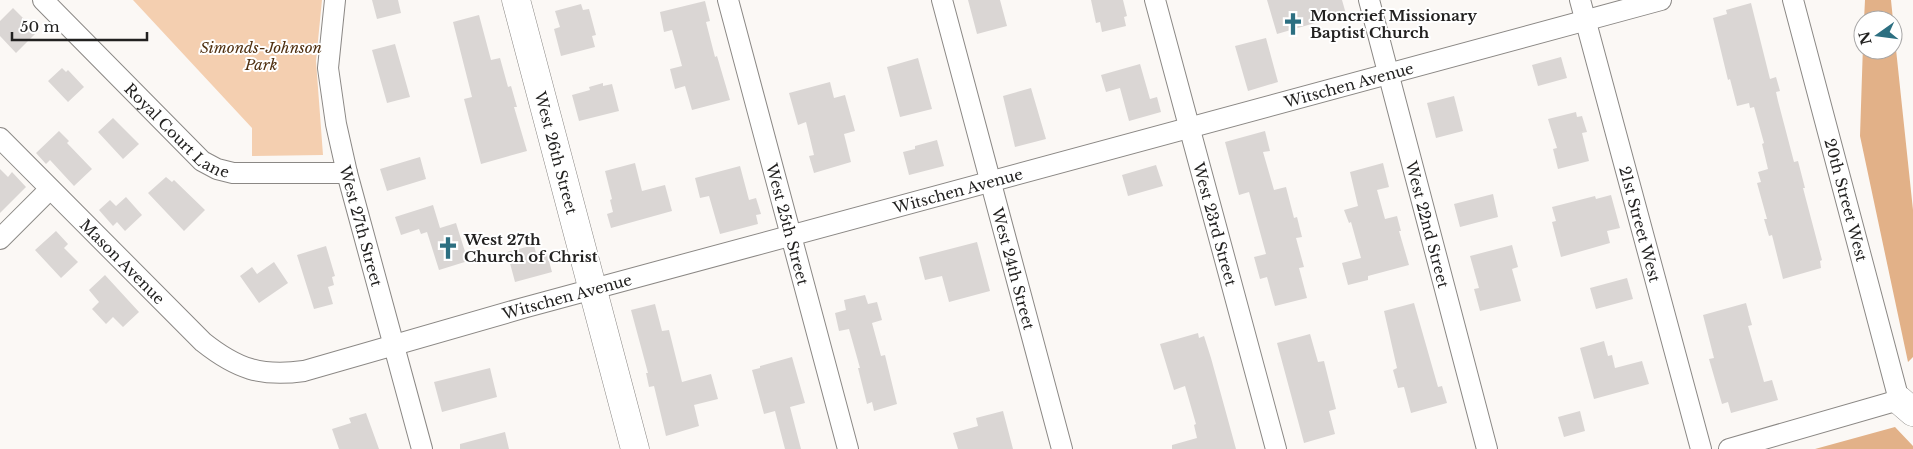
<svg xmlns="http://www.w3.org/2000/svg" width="1913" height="449" font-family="'Libre Baskerville',serif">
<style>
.green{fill:#f4cfb0}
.forest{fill:#e2b188}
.building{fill:#dad6d4}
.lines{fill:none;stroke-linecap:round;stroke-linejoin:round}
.minor-casing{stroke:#8b8885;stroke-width:22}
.secondary-casing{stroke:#8b8885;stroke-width:29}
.trunk-casing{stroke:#8b8885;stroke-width:29}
.minor{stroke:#fff;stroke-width:20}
.secondary{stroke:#fff;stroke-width:28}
.trunk{stroke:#fff;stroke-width:28}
.labels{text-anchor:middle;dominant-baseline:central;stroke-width:4;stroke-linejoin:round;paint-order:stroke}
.poi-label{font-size:15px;font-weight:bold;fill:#222120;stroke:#fff;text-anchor:start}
.park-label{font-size:15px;font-style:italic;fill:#503010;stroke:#fff}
.street-label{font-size:15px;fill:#222120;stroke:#fff}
</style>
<rect width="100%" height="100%" fill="#fbf8f5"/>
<path class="green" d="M133 0H322L316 61 323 155 252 156V128Z"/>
<path class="forest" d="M1865 0H1891L1893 20H1864Z
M1893 21 1913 210V357L1908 362 1860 136 1863 45V50H1893Z
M1895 427 1913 446V449H1815Z"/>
<path class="building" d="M372 0H398L401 13 377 19Z
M968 0H1000L1007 26 977 34Z
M1091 0H1123L1127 16 1124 17 1126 26 1102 32 1100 22 1096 23Z
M1267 0H1342L1346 14 1277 34Z
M705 1 710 21 706 22 715 57 717 56 730 100 692 110 685 86 675 89 670 69 682 66 672 30 664 32 660 12Z
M1751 3 1770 79 1776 77 1780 91 1776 92 1778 101 1794 162 1798 161 1805 188H1803L1822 260 1820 261 1821 268 1783 279 1772 235 1769 236 1764 219H1767L1757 183 1761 182 1758 172 1768 169 1762 144 1764 143 1754 107 1750 108 1749 103 1737 106 1730 79 1728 80 1713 18 1727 14 1726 10Z
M581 4 583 10 589 9 596 35 592 36 595 47 561 56 554 29 560 27 555 11Z
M13 8 28 23 26 25 35 34 16 53 0 36V21Z
M479 15 491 60 500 58 508 87 511 86 517 107H514L527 151 481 164 464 99 472 97 453 22Z
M1266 38 1278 82 1248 91 1235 46Z
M395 44 410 97 387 103 372 50Z
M1561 57 1567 78 1538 86 1532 65Z
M918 58 932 109 900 117 887 67Z
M1140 64 1150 99 1157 97 1161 112 1129 121 1120 88 1106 92 1101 75Z
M62 68 66 72 68 70 84 87 68 102 48 81Z
M830 82 834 98 845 95 855 131 844 134 851 162 814 173 809 156 814 155 806 122 798 125 789 93Z
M603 83V86L612 84 619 111 579 121 572 95 590 90 589 87Z
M1031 88 1046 139 1015 147 1003 96Z
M1454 96 1463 131 1436 138 1427 103Z
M1576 112 1577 117 1582 116 1587 132 1582 133 1589 161 1558 169 1553 149 1557 148 1548 119Z
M113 118 139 144 123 159 98 132Z
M59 131 69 141 67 143 92 169 74 186 50 160 46 164 36 153Z
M1265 131 1270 151 1263 152 1274 190 1286 187 1294 218 1297 217 1302 237 1296 238 1304 267 1299 268 1307 298 1275 306 1267 277 1260 279 1254 257 1266 254 1249 192 1239 195 1225 142Z
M937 140 944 166 909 175 903 152 915 149V146Z
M420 157 426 179 387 191 380 169Z
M635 163 642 191 665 185 672 211 611 228 607 214 613 212 610 200 612 199 605 171Z
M1383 163 1389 187 1377 190 1385 219 1397 216 1401 231H1399L1409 265 1368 276V280L1348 285 1342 263 1361 258 1351 222 1349 223 1344 210 1358 206 1350 172Z
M1156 165 1163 186 1128 196 1122 175Z
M740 166 749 200 756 198 761 214 756 215 758 224 720 234 709 196 700 198 695 178Z
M0 169 8 177 12 172 26 187 0 213Z
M166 177 172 182 174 180 205 210 184 231 148 193Z
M1493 194 1498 217 1460 227 1454 204Z
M1611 195 1620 228 1607 231 1610 243 1561 257 1552 222 1556 221 1552 207 1595 196 1596 199Z
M126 197 142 215 125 231 117 222 113 226 99 210 110 200 116 206Z
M433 205 440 228 456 223 468 261 439 270 427 232 421 234 419 229 401 235 395 217Z
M56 231 68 244 64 248 78 262 61 278 35 250Z
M977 242 990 291 949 302 942 276 925 280 919 257Z
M534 245 536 253 546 250 552 272 515 282 507 252Z
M1512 245 1518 267 1512 269 1521 301 1480 311 1474 289 1479 288 1470 256Z
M326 246 335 276 332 277 334 285 328 287 333 304 314 309 297 255Z
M274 262 288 283 259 303 240 276 252 267 257 274Z
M105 275 139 312 123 327 113 317 106 324 92 309 99 302 89 290Z
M1627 278 1633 299 1596 309 1590 288Z
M865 295 868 304 877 302 882 320 872 323 881 356 885 355 897 404 874 411 872 402 867 404 858 368H860L849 329 839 331 835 313 846 310 844 300Z
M1414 303 1438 387 1442 386 1447 403 1411 413 1404 387 1398 388 1393 370 1397 368 1384 311Z
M1746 303 1752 325 1748 326 1764 382 1772 380 1778 400 1731 413 1728 402 1722 404 1709 359 1714 358 1703 315Z
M655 304 662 331 669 330 682 382 711 374 718 399 694 405 699 426 666 436 654 386 649 387 646 373H648L631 310Z
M1198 333 1199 338 1204 336 1211 358 1236 449H1172V445L1197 438 1194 425 1196 424 1185 386 1174 390 1160 344Z
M1310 334 1318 362 1324 361 1336 409 1329 411 1335 434 1304 443 1277 343Z
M1604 341 1608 356 1612 355 1615 368 1642 361 1649 384 1594 399 1580 348Z
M792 357 805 403 790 407 801 449H785L775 411 764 414 752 370 760 368V366Z
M490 368 497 397 442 412 434 382Z
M1003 411 1013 449H958L953 433 978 426 976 418Z
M1580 411 1585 431 1564 437 1558 417Z
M366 413 379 449H339L332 429 351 423 349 418Z
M505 432 509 449H460V444Z"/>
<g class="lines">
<defs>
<g id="minor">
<path id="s1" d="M43 0 202 161 217 169 233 173H347"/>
<path id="s2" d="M335 0 328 68 336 124 347 173 422 449"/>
<path id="s3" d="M728 0 848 449"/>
<path id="s4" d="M942 0 1062 449"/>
<path id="s5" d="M1155 0 1276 449"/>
<path id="s6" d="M1369 0 1487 449"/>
<path id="s7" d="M1580 0 1701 449"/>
<path id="s8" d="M0 138 203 342C237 369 261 377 304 371L523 308 1661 0"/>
<path d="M0 239 50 189"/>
<path d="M1729 449 1899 400 1793 0"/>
</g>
<g id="secondary">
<path id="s9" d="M516 0 635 449"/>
</g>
<path id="trunk" d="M1899 400 1913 412"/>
</defs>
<use href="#minor" class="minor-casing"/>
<use href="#secondary" class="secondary-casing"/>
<use href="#trunk" class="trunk-casing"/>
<use href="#minor" class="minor"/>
<use href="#secondary" class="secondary"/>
<use href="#trunk" class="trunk"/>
</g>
<defs>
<symbol id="church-bare" viewBox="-9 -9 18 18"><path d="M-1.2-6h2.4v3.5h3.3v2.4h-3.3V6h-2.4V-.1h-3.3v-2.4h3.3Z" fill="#2c6f81" stroke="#fff" stroke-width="2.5" paint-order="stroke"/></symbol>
</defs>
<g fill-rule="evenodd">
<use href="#church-bare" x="1277" y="8" width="32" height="32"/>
<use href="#church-bare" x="432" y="232" width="32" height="32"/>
</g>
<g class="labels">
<g class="poi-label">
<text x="1310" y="15">Moncrief Missionary<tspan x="1310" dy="17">Baptist Church</tspan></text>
<text x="464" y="239">West 27th<tspan x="464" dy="17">Church of Christ</tspan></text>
</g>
<g class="park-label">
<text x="261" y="47">Simonds-Johnson<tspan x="261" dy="17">Park</tspan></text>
</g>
<g class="street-label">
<text stroke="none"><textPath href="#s8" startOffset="1480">Witschen Avenue</textPath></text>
<text stroke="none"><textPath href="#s1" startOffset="188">Royal Court Lane</textPath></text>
<text stroke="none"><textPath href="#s9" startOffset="158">West 26th Street</textPath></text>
<text stroke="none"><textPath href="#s8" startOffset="1075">Witschen Avenue</textPath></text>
<text transform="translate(1846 200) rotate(75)">20th Street West</text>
<text stroke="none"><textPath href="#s3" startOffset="232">West 25th Street</textPath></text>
<text stroke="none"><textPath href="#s5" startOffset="232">West 23rd Street</textPath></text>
<text stroke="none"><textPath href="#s6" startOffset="232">West 22nd Street</textPath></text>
<text stroke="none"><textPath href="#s7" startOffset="232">21st Street West</textPath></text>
<text stroke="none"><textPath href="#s2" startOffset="230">West 27th Street</textPath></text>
<text stroke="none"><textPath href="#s8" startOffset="174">Mason Avenue</textPath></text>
<text stroke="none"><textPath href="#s4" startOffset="278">West 24th Street</textPath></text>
<text stroke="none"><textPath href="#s8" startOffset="670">Witschen Avenue</textPath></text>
</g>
</g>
<g transform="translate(1878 35) rotate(256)"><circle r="24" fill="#ffffff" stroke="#a7a6a6"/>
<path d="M0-4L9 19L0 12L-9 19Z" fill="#2c6f81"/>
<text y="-8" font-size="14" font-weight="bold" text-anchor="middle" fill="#222120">N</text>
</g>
<path d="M12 32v8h135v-8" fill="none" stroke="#222120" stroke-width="2.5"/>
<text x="20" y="32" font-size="15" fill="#222120" stroke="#ffffff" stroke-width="4" paint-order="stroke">50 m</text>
</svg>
